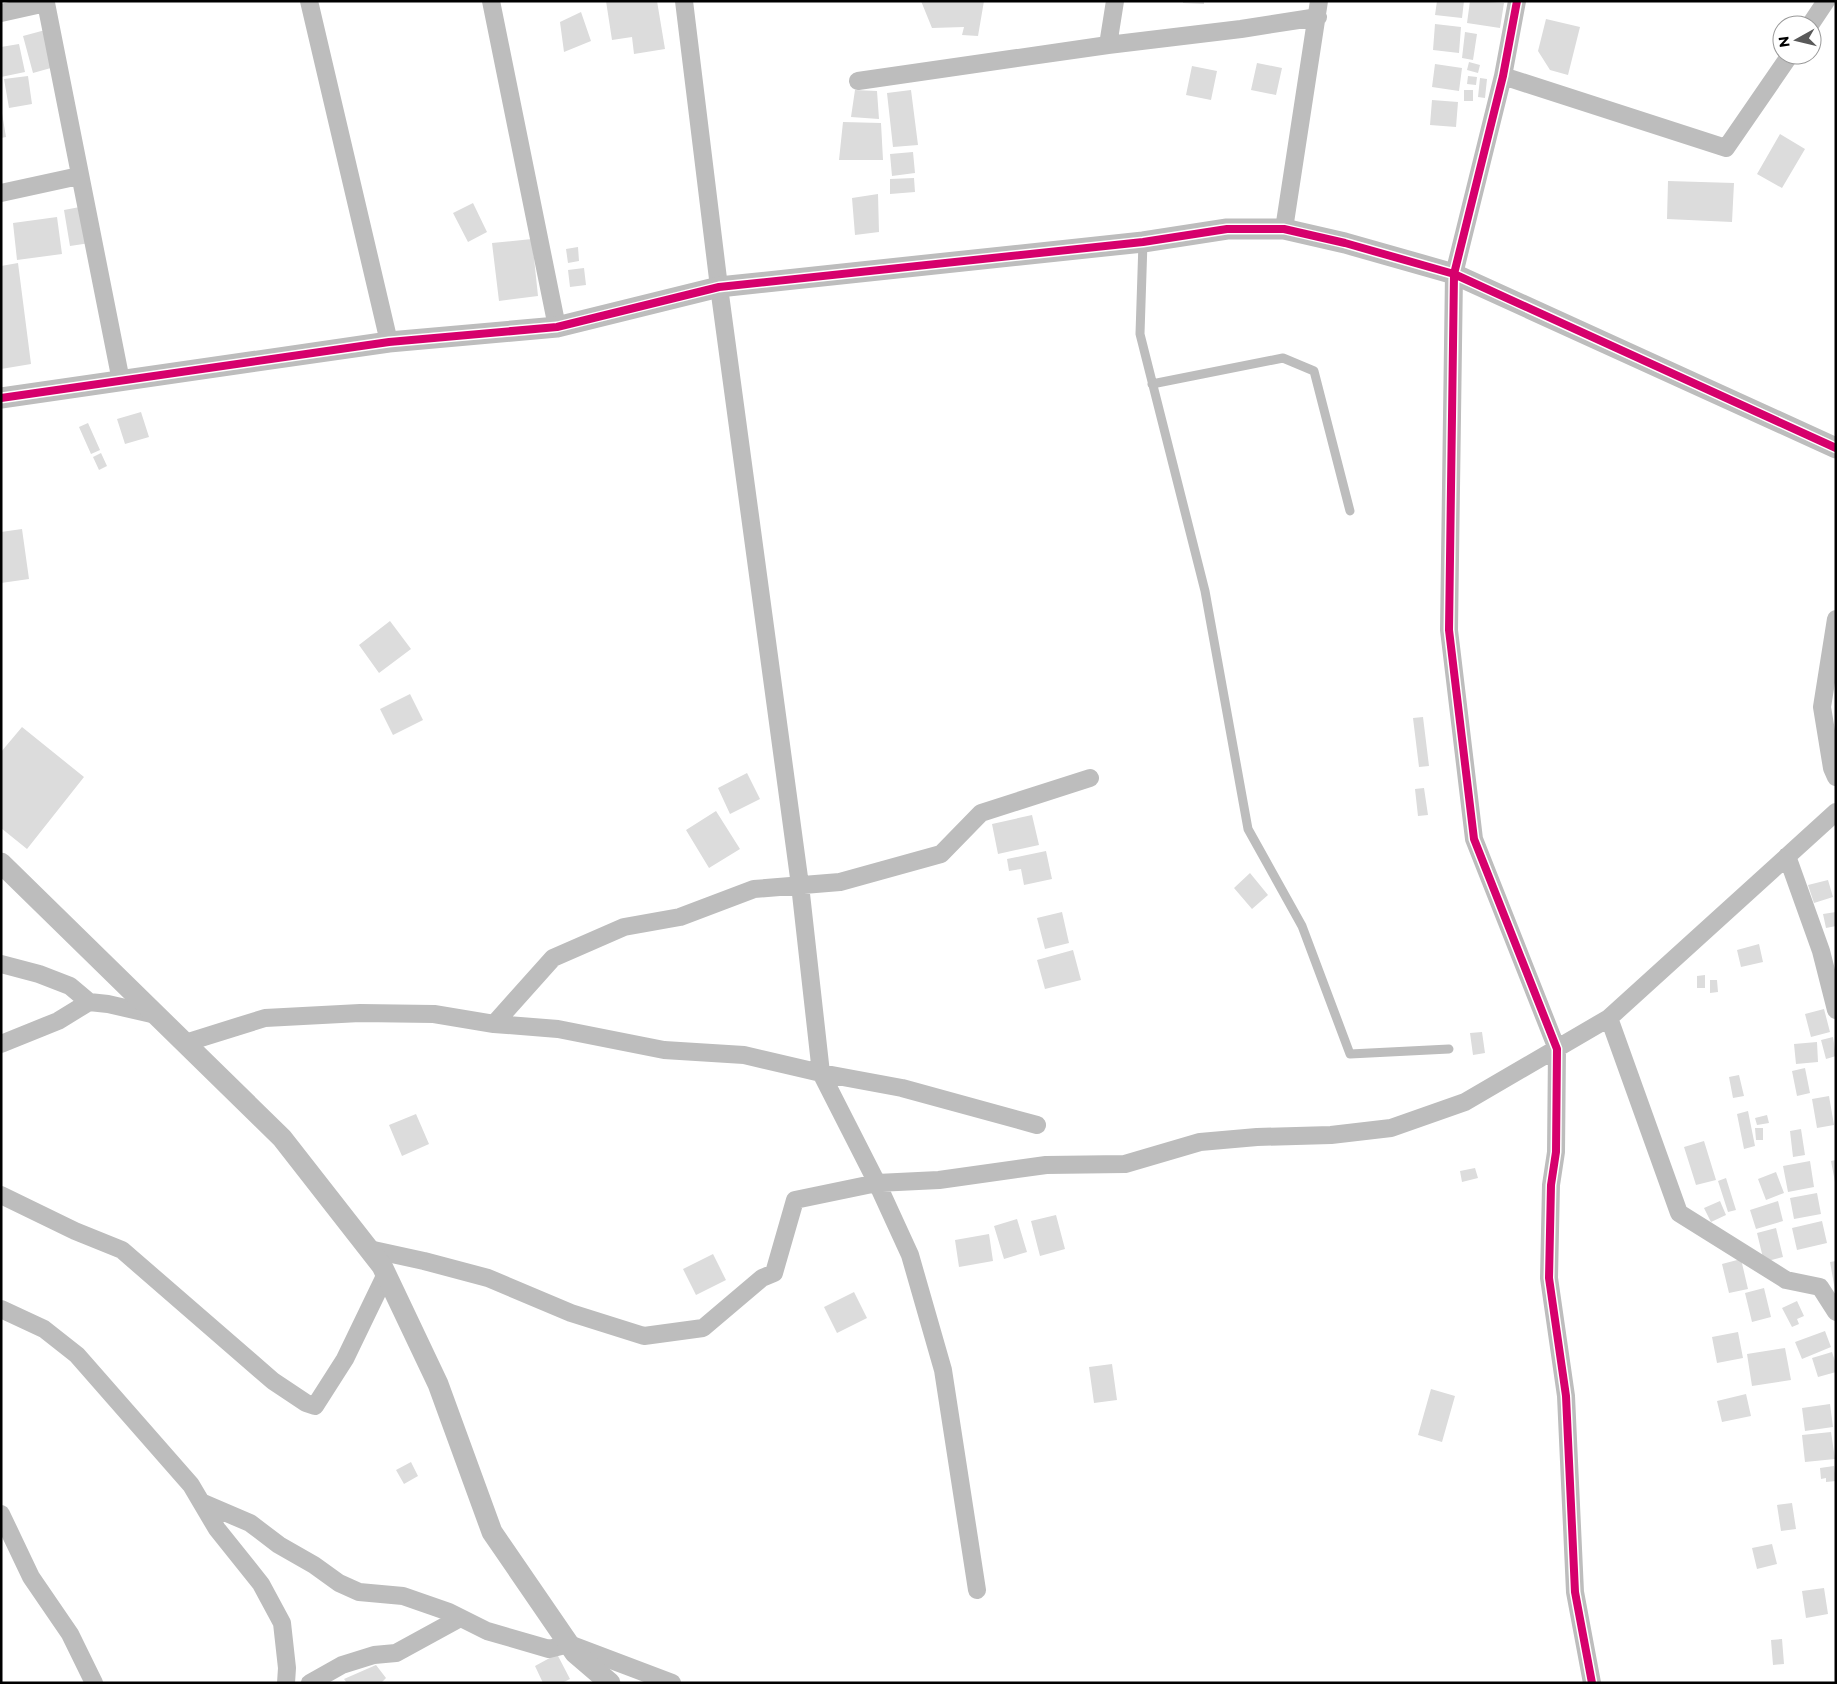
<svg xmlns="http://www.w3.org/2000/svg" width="1837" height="1684" font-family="Montserrat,sans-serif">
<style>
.building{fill:#dcdcdc}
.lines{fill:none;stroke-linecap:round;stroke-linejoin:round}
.service{stroke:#bdbdbd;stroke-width:9}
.minor{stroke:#bdbdbd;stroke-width:18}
.tertiary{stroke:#bdbdbd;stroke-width:21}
.cycleway-casing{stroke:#fff;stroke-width:11}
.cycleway{stroke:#d6006c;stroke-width:8}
</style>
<rect width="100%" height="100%" fill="#fff"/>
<path class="building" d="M606 1H657L665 49 634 54 632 37 612 40Z
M921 1H984L978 36 962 35 964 27 932 28Z
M1183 1H1204V4L1183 3Z
M1437 1H1464L1462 18 1435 15Z
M1470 1 1504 3 1500 28 1467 23Z
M581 12 591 41 564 52 560 22Z
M1546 19 1580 27 1568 75 1550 70 1538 51Z
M1435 24 1461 27 1459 53 1433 50Z
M49 29 65 64 33 73 23 36Z
M1465 32 1477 34 1473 60 1462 58Z
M19 44 25 72 1 77V47Z
M1469 62 1480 65 1478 73 1467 70Z
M1257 63 1282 68 1276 95 1251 90Z
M1435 64 1462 68 1459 91 1432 87Z
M1192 66 1217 71 1211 100 1186 95Z
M28 76 32 104 9 108 4 79Z
M1468 76 1477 77 1476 85 1467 84Z
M1480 78 1487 79 1485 98 1478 97Z
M855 90 877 91 879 119 851 117Z
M911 90 918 145 893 147 887 93Z
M1464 90H1473V101H1464Z
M1432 100 1458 102 1456 127 1430 125Z
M1 107 6 137 1 138Z
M843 122 881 123 883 160H839Z
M1780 134 1805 149 1782 188 1757 174Z
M913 152 915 173 892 176 890 154Z
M914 178 915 192 890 194V179Z
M1668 181 1734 183 1732 222 1667 219Z
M878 194 879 232 855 235 852 198Z
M473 203 487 232 468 242 453 213Z
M85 206 90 243 70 246 64 210Z
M57 217 62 254 17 260 13 223Z
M532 239 538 296 499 301 492 243Z
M578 247 579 261 568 263 566 249Z
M18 263 31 364 1 369V266Z
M584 268 586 285 570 287 568 270Z
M141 412 149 437 125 444 117 419Z
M88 423 100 450 91 454 79 427Z
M101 453 107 466 99 470 93 457Z
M22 529 29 579 1 583V532Z
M390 621 411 649 379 673 359 645Z
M410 694 423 720 393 735 380 709Z
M1423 717 1429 766 1419 767 1413 718Z
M22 727 84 777 27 849 1 828V752Z
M747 773 760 799 730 814 718 788Z
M1424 788 1428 815 1418 816 1415 789Z
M716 811 740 849 709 868 686 830Z
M1032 815 1039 845 998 854 992 824Z
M1046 851 1052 879 1024 885 1021 869 1009 871 1007 859Z
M1250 873 1268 895 1252 909 1234 888Z
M1828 880 1833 897 1814 903 1808 885Z
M1062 912 1069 943 1045 949 1037 918Z
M1836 912V926L1826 928 1823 914Z
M1759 944 1763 962 1741 967 1737 950Z
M1073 950 1081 980 1045 989 1037 960Z
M1705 975V988H1697V976Z
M1710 980H1717L1718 992 1710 993Z
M1824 1009 1830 1032 1811 1037 1805 1014Z
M1482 1032 1485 1053 1473 1055 1470 1033Z
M1833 1037 1836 1056 1826 1059 1821 1040Z
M1817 1042 1818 1062 1796 1064 1794 1044Z
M1805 1068 1810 1093 1797 1096 1792 1071Z
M1739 1075 1744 1096 1733 1098 1729 1077Z
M1829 1096 1834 1125 1817 1128 1812 1099Z
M1748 1111 1755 1146 1744 1149 1737 1114Z
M416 1114 429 1144 402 1156 389 1125Z
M1767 1115 1769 1123 1757 1125 1755 1118Z
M1755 1128H1763V1140H1756Z
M1801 1129 1805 1155 1793 1157 1790 1131Z
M1704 1141 1716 1180 1696 1185 1684 1147Z
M1836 1160V1182H1835L1831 1161Z
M1810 1161 1814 1187 1788 1192 1783 1166Z
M1475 1168 1478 1178 1462 1182 1460 1171Z
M1776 1172 1784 1193 1766 1200 1758 1179Z
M1726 1178 1736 1210 1728 1212 1718 1181Z
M1817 1193 1821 1214 1794 1219 1790 1198Z
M1720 1201 1726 1215 1711 1222 1704 1208Z
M1778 1201 1783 1221 1756 1229 1750 1210Z
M1056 1215 1065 1249 1040 1256 1031 1221Z
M1017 1219 1027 1252 1004 1259 994 1226Z
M1822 1221 1827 1243 1797 1250 1792 1228Z
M1776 1228 1783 1257 1764 1262 1757 1233Z
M989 1234 993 1261 959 1267 955 1240Z
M713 1254 726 1280 696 1295 683 1269Z
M1741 1259 1748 1289 1729 1293 1722 1264Z
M1836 1261V1290H1835L1830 1262Z
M1764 1288 1771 1317 1752 1322 1745 1293Z
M854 1292 867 1318 837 1333 824 1307Z
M1797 1301 1804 1316 1797 1319 1799 1324 1792 1327 1782 1308Z
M1825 1331 1831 1347 1802 1359 1795 1342Z
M1738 1332 1743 1358 1717 1363 1712 1337Z
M1785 1348 1791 1380 1752 1386 1747 1354Z
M1832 1352 1836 1364V1372L1818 1377 1812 1358Z
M1112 1364 1117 1400 1094 1403 1089 1367Z
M1431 1389 1455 1396 1442 1442 1418 1435Z
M1746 1394 1751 1416 1722 1422 1717 1401Z
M1830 1404 1833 1427 1805 1431 1802 1408Z
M1831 1432 1835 1459 1805 1462 1802 1435Z
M411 1462 418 1476 404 1484 396 1470Z
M1834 1466 1836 1481 1826 1482V1478L1821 1479 1820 1468Z
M1792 1503 1796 1529 1781 1531 1777 1505Z
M1772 1544 1777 1564 1757 1569 1752 1548Z
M1824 1588 1828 1614 1806 1618 1802 1591Z
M1782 1639 1784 1664 1773 1665 1771 1640Z
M557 1654 570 1679 562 1683H543L535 1666Z
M376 1665 386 1678 381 1683H347L344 1679Z"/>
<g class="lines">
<path class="service" d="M1143 242 1140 334 1205 591 1248 829 1302 926 1350 1054 1449 1049
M1152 384 1283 358 1314 371 1350 511"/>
<path class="minor" d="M309 1 389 342
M491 1 557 327
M684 1 719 287 800 885 821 1073 877 1183 910 1255 943 1370 977 1590
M1517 1 1503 76 1454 274 1449 630 1474 839 1557 1049 1556 1152 1551 1185 1549 1278 1566 1396 1575 1592 1592 1683
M1 13 46 3 121 381
M1810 25 1826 1
M1108 45 1115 1
M1503 76 1726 148 1790 55
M858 81 1108 45 1241 29 1318 17
M1 193 79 176
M1284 229 1319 1
M1836 619 1822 707 1832 768 1836 777
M1787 856 1821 951 1836 1010
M1 964 39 974 70 986 89 1002
M1609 1018 1679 1213 1786 1280 1820 1287 1836 1312
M494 1024 558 1029 664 1050 744 1055 821 1073 902 1088 1037 1125
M185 1043 265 1018 360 1013 434 1014 494 1024 553 958 624 927 680 917 754 889 840 882 941 854 981 813 1090 778
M1 1044 58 1021 89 1002 108 1004 156 1015
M1 1195 75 1231 122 1250 273 1381 306 1403 315 1406 345 1359 386 1274
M369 1249 424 1261 488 1278 571 1313 644 1336 703 1328 762 1278 774 1273 795 1200 877 1183 939 1180 1046 1165 1125 1164 1200 1142 1257 1137 1331 1135 1391 1128 1465 1102 1609 1018 1836 812
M1 1309 44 1329 77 1355 191 1485 217 1529 261 1584 282 1623 287 1668 286 1683
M201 1502 250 1523 279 1545 314 1565 339 1583 359 1592 403 1596 449 1612 487 1631 549 1649 569 1644 672 1683
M1 1514 31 1577 70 1634 94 1683
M310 1683 342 1665 374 1655 396 1653 460 1618"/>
<path class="tertiary" d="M1 398 389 342 557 327 719 287 1143 242 1227 229H1284L1345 243 1454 274 1836 448
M1 863 282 1138 382 1266 438 1384 492 1532 575 1653 610 1683"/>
<defs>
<path id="cycleway" d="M1517 1 1503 76 1454 274 1449 630 1474 839 1557 1049 1556 1152 1551 1185 1549 1278 1566 1396 1575 1592 1592 1683
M1 398 389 342 557 327 719 287 1143 242 1227 229H1284L1345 243 1454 274 1836 448"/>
</defs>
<use href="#cycleway" class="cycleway-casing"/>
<use href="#cycleway" class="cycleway"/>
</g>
<rect width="1837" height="1684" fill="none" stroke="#000000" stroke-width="5"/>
<g transform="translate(1797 40) rotate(262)"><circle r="24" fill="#ffffff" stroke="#999999"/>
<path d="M0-4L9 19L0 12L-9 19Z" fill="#595959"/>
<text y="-8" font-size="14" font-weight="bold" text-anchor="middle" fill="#000000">N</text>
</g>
</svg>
